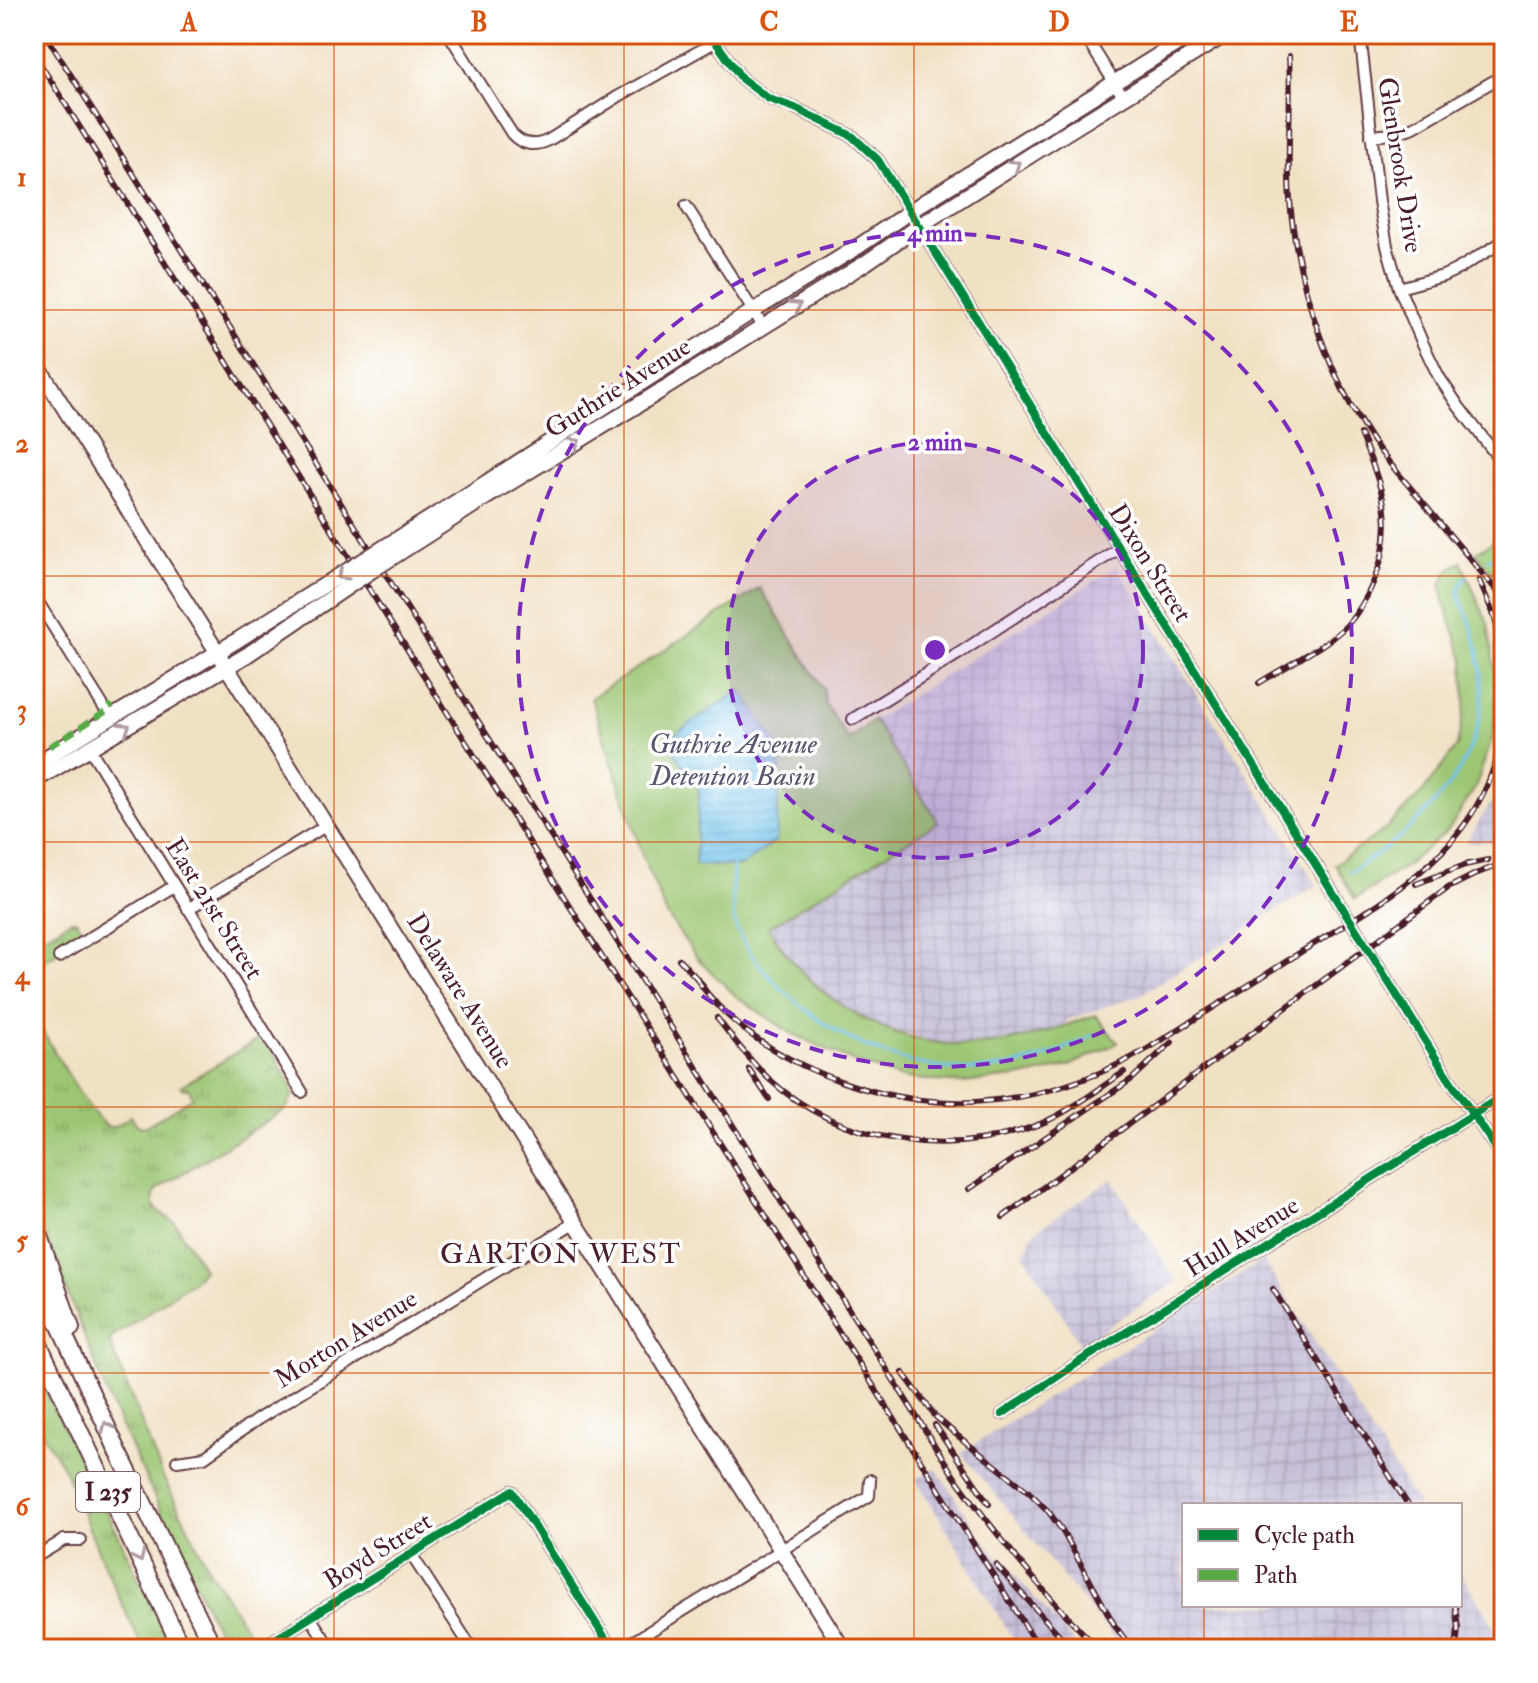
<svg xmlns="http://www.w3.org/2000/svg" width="1538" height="1683" font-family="'IM FELL Double Pica',serif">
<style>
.industrial{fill:url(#industrial-grid)}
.grass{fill:url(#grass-tufts);stroke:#73724f;stroke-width:2}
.park{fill:#9cc673;stroke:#73724f;stroke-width:2}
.water{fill:url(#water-rules);stroke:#5c708a;stroke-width:2}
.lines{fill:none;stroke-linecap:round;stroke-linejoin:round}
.stream{stroke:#6ec1ea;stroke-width:3}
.minor-casing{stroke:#633c42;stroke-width:14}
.major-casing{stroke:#633c42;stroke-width:18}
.highway-casing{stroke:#633c42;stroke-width:20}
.minor{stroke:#fff;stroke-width:10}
.major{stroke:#fff;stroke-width:14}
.highway{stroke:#fff;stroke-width:16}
.rail-casing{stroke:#4a1f2b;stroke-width:6}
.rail{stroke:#fff;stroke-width:3;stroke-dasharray:9;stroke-linecap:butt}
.major-bridge-casing{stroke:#633c42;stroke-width:18;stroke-linecap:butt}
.major-bridge{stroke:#fff;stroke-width:14}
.quiet{stroke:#57aa44;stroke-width:6;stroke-dasharray:12 6;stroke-linecap:butt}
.cycleway-casing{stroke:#fff;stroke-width:13}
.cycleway{stroke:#00873e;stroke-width:8}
.oneway{stroke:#ae9aa0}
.grid{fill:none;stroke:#d8530f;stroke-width:2;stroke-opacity:0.55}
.ring{fill:none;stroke:#7b2cbf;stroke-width:4;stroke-dasharray:14 10}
.labels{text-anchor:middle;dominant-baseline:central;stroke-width:7;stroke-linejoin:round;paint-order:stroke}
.shield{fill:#fff;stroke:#80626b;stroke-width:2}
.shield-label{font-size:24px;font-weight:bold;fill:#4a1f2b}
.street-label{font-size:26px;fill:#4a1f2b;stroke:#fff}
.water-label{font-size:28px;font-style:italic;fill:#57586e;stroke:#fff}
.neighbourhood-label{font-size:28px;letter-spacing:2px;fill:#4a1f2b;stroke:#fff}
.centre{fill:#7b2cbf;stroke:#fff;stroke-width:4}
.ring-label{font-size:24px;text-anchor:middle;font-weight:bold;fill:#7b2cbf;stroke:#fff;stroke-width:7;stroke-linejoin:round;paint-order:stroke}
.neatline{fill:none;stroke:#d8530f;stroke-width:3}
.grid-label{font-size:26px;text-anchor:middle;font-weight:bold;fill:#d8530f}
</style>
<defs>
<pattern id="industrial-grid" width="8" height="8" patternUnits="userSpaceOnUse" patternTransform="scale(2)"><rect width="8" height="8" fill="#c7c0d9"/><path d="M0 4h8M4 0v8" fill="none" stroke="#aca5ba"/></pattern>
<pattern id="grass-tufts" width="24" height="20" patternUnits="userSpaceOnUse" patternTransform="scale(2)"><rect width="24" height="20" fill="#9cc673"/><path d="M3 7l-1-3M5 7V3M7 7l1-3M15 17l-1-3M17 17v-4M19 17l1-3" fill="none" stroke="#81a05f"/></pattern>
<pattern id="water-rules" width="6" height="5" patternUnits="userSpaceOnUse" patternTransform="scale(2)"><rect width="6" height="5" fill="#6ec1ea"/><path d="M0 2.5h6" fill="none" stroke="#61a5c9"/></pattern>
</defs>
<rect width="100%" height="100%" fill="#fff"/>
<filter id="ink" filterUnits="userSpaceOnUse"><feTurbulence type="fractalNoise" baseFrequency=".0125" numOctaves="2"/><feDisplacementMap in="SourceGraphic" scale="16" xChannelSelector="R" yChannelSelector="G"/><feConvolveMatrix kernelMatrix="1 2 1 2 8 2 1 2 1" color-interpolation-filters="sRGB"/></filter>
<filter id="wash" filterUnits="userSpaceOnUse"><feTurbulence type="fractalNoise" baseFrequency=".006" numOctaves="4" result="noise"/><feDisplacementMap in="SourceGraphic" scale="32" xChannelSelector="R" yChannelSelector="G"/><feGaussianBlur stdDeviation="1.8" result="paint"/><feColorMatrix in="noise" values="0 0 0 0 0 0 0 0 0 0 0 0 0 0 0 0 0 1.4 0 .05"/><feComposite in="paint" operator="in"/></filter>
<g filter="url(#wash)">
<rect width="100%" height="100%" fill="#f1e1c4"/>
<path class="industrial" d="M1117 567 1317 885 1140 995 1070 1019 1059 1028 1022 1038 966 1045 937 1042 885 1028 843 1007 820 990 790 959 768 928 938 822 874 720Z
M1504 778V841L1465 843 1493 800Z
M1112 1179 1177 1282 1081 1344 1024 1254 1034 1232Z
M1263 1260 1418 1505H1184V1605H1460V1572L1504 1641V1649H1123L961 1453Z
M936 1468 979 1535 1080 1649H1019L916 1479Z"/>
<path class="grass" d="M71 920 77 921 84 931 86 930 84 936 46 960 34 972V943Z
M34 1016C43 1032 95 1125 109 1127 116 1128 125 1120 131 1116L137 1125 143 1127 146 1126 193 1097 188 1088 184 1089 181 1086 264 1036 292 1087 293 1095 286 1109 156 1190C146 1213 167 1213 177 1225 180 1228 181 1233 183 1236 190 1247 198 1258 203 1270L193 1281 109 1340 163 1477 208 1567 258 1649H226L113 1409 38 1217 34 1206Z
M34 1368 117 1532 172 1649H143L105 1567 65 1470 34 1420Z"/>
<path class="park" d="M1504 534V587L1475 553Z
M1461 561 1488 624 1497 686 1493 736 1475 788 1449 829 1407 865 1355 899 1335 864 1384 830 1422 793 1457 746 1465 707 1464 660 1445 605 1441 584 1448 571Z
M760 588 824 690 825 703 848 740 874 720 938 822 769 927C807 996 885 1043 965 1045 1009 1046 1054 1030 1095 1015L1118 1043 1069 1066 1032 1075 962 1083 902 1078 852 1061 791 1033 738 998 698 959 667 915 643 857 591 698Z"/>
<path class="water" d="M741 690 781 751 776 841 741 866 695 865 699 789 666 740Z"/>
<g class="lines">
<path class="stream" d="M1488 559 1498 554 1504 557
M733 863C733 881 731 900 734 918 740 947 765 972 785 992 851 1054 948 1088 1037 1059 1057 1053 1075 1044 1093 1035
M1349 873C1412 833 1480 774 1482 694 1483 670 1478 644 1470 622 1467 613 1460 602 1459 593 1459 586 1462 582 1466 577"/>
</g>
</g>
<g filter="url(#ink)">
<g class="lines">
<defs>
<path id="minor" d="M449 34 512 134C522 145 535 147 549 140L619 96 715 42
M710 34 742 79 769 99 795 108 852 136 878 160 1447 1076 1496 1148 1504 1157
M1084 34 1124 98
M1360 34 1379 201 1387 246 1399 288 1423 344 1439 377 1459 407 1504 465
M1371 136 1392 134 1414 127 1504 75
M686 206 763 326
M1399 288 1443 276 1458 269 1504 241
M34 596 110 717
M853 719 958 654 1118 549
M90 749 302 1092
M188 909 327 825
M59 957 174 886
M1002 1414 1079 1362 1504 1095
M177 1461 204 1457 258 1419 576 1222
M411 1554 472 1649
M34 1558 64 1540H81
M310 1617 331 1649
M266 1645 512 1491 612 1649
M621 1649 869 1496 870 1480"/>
<path id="major" d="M34 360 843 1649
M478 488 753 311 859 246 924 202 1192 34
M485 498 646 400 867 262 919 226 1053 141 1226 34
M34 765 236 641
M34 781 247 655"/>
<path id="highway" d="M34 1222 71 1328
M34 1270 118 1451 214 1649
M34 1334 182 1649"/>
</defs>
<use href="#minor" class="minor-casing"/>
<use href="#major" class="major-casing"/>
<use href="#highway" class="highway-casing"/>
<use href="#minor" class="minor"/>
<use href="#major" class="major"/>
<use href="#highway" class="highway"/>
<defs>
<path id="rail" d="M45 34 954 1476C998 1537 1045 1596 1099 1649
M34 54 350 559 1040 1649
M1289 56C1292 110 1285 166 1292 220 1302 297 1329 376 1372 440 1385 459 1400 475 1414 492 1444 528 1474 564 1504 599
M1479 580 1495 618 1504 659
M1259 683C1287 665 1324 648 1347 625 1358 613 1367 597 1373 583 1398 524 1383 489 1360 434
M1416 884 1465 865 1488 860
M679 959 703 985
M697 979C723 1019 762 1046 804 1066 920 1121 1039 1112 1149 1048 1201 1015 1253 983 1304 950 1399 891 1490 843 1504 720
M717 1018C733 1039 750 1061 769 1079 842 1145 950 1159 1040 1124 1069 1112 1097 1090 1124 1072
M749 1069 769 1099
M969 1189 1132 1079 1172 1042
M1003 1217 1448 888 1478 873 1504 863
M1273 1289 1408 1505
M903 1373 936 1417 958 1436 1029 1492 1048 1511 1062 1530 1115 1626 1132 1649
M935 1425 989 1504
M996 1565 1072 1649
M1455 1605 1458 1628 1456 1649"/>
</defs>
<use href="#rail" class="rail-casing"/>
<use href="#rail" class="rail"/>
<defs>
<path id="major-bridge" d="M236 641 478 488
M247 655 371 571 485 498"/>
</defs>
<use href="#major-bridge" class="major-bridge-casing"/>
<use href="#major-bridge" class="major-bridge"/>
<path class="quiet" d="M34 756 107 711 112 704"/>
<defs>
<path id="cycleway" d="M710 34 742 79 769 99 795 108 852 136 878 160 1447 1076 1496 1148 1504 1157
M1002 1414 1079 1362 1504 1095
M266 1645 512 1491 612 1649"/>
</defs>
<use href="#cycleway" class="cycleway-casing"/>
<use href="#cycleway" class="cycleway"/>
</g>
<defs><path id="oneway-chevron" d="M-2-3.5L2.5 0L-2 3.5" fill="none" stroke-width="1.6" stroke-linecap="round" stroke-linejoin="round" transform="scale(2)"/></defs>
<g class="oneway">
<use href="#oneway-chevron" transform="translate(1015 165) rotate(-33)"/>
<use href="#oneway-chevron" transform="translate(796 306) rotate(-31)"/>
<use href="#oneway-chevron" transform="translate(575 443) rotate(-31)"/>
<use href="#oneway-chevron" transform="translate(342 575) rotate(148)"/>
<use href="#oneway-chevron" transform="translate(125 728) rotate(-31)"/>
<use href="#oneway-chevron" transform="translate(107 1427) rotate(-114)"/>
<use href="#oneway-chevron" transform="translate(139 1557) rotate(65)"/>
</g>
</g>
<path class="grid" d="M334 34V1649M624 34V1649M914 34V1649M1204 34V1505M34 310H1504M34 576H1504M34 842H1504M34 1107H1504M34 1373H1504M1204 1605V1649"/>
<circle cx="935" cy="650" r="208" fill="#7b2cbf" fill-opacity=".12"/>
<g class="ring">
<circle cx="935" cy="650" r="208"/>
<circle cx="935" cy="650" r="417"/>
</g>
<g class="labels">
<rect class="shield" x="76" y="1472" width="64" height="40" rx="6"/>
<g class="shield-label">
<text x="108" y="1492">I 235</text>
</g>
<g class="street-label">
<text transform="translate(1400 165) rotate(81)">Glenbrook Drive</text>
<text transform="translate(618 388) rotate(-32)">Guthrie Avenue</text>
<text transform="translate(1150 563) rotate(58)">Dixon Street</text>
<text transform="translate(214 909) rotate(58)">East 21st Street</text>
<text transform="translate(460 991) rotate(58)">Delaware Avenue</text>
<text transform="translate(1242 1237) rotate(-32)">Hull Avenue</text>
<text transform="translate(346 1339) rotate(-32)">Morton Avenue</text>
<text transform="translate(378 1551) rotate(-32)">Boyd Street</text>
</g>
<g class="water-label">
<text x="733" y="744">Guthrie Avenue<tspan x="733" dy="32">Detention Basin</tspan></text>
</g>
<g class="neighbourhood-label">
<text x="561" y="1254">GARTON WEST</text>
</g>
</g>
<circle cx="935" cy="650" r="12" class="centre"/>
<g class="ring-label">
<text x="935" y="241">4 min</text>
<text x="935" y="450">2 min</text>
</g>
<rect width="1538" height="1683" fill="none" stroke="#fff" stroke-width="88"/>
<rect x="1182" y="1503" width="280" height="104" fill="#ffffff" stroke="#b7a5aa" stroke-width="2"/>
<rect x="1198" y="1529" width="40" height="12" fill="#00873e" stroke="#b7a5aa" stroke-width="2"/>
<text x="1254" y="1543" font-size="24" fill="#4a1f2b">Cycle path</text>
<rect x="1198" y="1569" width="40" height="12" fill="#57aa44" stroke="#b7a5aa" stroke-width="2"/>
<text x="1254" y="1583" font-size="24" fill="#4a1f2b">Path</text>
<rect x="44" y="44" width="1450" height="1595" class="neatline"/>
<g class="grid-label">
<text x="189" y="31">A</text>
<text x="479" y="31">B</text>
<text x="769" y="31">C</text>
<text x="1059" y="31">D</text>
<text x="1349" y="31">E</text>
<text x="22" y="186">1</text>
<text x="22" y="452">2</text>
<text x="22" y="718">3</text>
<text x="22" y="984">4</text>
<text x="22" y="1249">5</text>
<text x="22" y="1515">6</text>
</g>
</svg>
